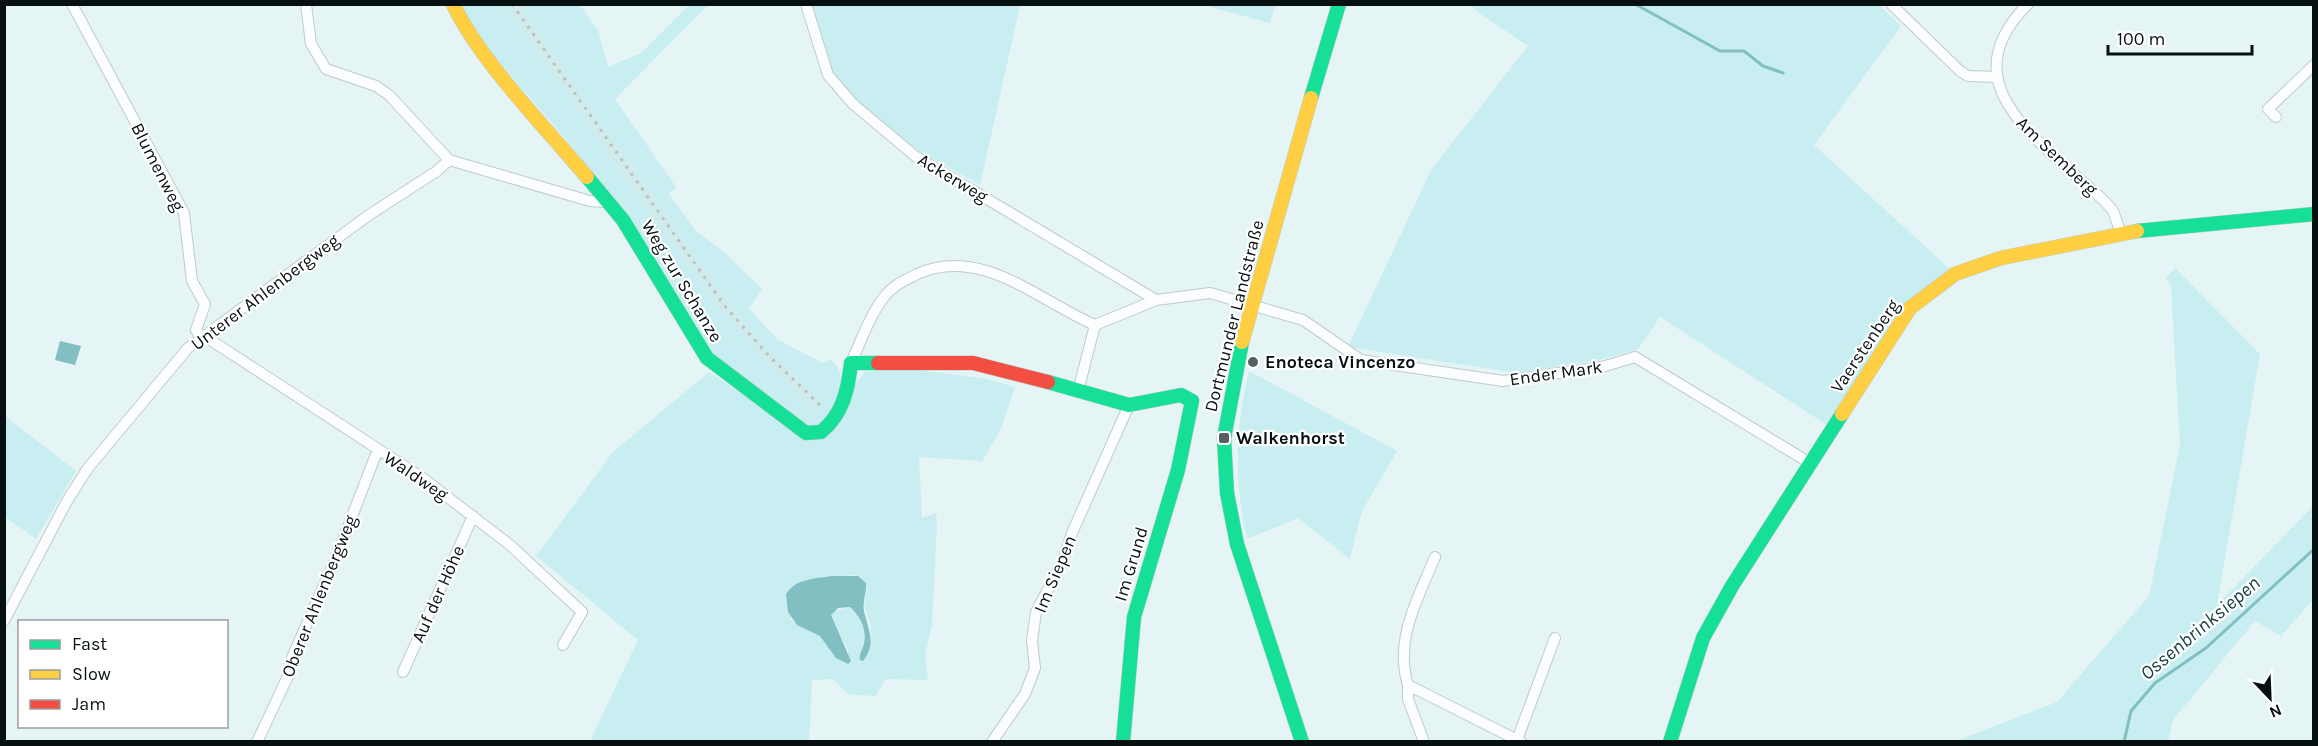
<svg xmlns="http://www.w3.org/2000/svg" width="2318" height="746" font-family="Karla,sans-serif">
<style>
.built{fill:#d0ebec}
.green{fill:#c8eef1;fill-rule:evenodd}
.water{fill:#81bfc2}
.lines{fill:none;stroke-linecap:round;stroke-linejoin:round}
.stream{stroke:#81bfc2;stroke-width:3}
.street-casing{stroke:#bfcbcb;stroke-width:12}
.fast-casing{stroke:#bfcbcb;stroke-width:15}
.slow-casing{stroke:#bfcbcb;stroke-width:15}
.jam-casing{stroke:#bfcbcb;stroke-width:15}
.street{stroke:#fbfdfe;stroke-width:10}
.fast{stroke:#16e098;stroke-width:14}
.slow{stroke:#ffcf43;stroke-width:14}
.jam{stroke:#f24e42;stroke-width:14}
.rail{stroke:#bdc1c1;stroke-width:3;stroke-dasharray:3 6;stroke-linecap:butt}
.poi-dot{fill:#556060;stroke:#fff;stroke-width:2}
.labels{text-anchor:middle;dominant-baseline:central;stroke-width:4.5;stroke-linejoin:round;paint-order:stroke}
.street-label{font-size:18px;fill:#071010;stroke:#fff}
.poi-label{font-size:18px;font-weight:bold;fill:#071010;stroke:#fff;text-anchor:start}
.water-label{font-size:20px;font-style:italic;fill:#194042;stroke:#fff}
</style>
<rect width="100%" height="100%" fill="#e5f4f5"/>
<path class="built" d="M506 5H519L727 301 795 377 823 402 813 413 719 308 607 153Z"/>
<path class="green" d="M459 5H506L607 153 719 308 814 413 822 402 770 352 727 301 519 5H580L598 30 608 67 641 53 689 5H708L615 99 676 187 669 194 695 230 725 253 762 289 749 309 778 340 823 363 830 359C854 381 837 403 823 426L807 429 719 363 631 220C607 197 590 170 570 145 531 96 492 60 459 5Z
M809 5H1020L980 185C930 156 869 128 836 78 822 58 817 28 809 5Z
M1203 5 1275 4V5L1270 23Z
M1471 5H1879L1901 26 1814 145 1951 270 1940 278 1827 425 1660 317 1638 349 1599 360 1517 373 1348 347 1431 170 1528 46 1479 13Z
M2175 268 2260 354 2217 605 2313 506V600L2281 636 2255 621 2173 720 2168 741H1956L2057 702 2149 596 2180 445 2171 285 2166 278Z
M904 368 987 379 1015 387 1001 429 982 461 919 457 922 518 936 513 937 523 932 625 925 654 928 680 886 679 875 696 848 694 833 679 812 680 809 741H590L638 640 536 556 613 452 709 372 811 440 865 372ZM853 575 867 587 864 606 871 626 870 648 859 655C868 637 865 621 850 607L833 611 831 618 848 650V664C832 660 831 643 819 634 809 627 799 628 790 618L842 576Z
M1249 371 1397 451 1362 511 1350 559 1298 518 1247 539C1234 481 1235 429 1249 371Z
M5 416 76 471 36 539 5 517Z"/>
<path class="water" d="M60 341 81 346 75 365 55 360Z
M832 576H858L866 583C867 592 862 602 864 611 868 629 877 644 863 661L860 660C859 654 861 652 863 647 868 631 861 617 850 607L838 608 831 615 851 661 848 664 836 658 820 636 797 625 788 612 786 594C797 578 814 579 832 576Z"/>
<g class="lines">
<path class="stream" d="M1635 4 1720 51H1744L1763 66 1783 73
M2124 742 2131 711 2155 683 2206 648 2314 549"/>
<defs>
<path id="street" d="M72 4 184 213 192 281 205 304 196 330 201 338
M306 4 311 44 326 69 376 86 389 95 449 160
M806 4 828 75 853 104 915 156 1156 300
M1891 4 1960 71 1968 76 1997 77
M2028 4C1953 79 2028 132 2083 182 2093 191 2105 200 2113 211 2116 218 2118 226 2121 233
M2276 117 2268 109 2314 65
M449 160 590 201 606 202
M208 334 212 341 424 479 510 545 582 612 563 645
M851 363C861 341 869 317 884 297 893 285 904 281 917 274 981 245 1039 301 1095 325L1156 300 1210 293 1303 320 1361 360 1503 381 1602 367 1635 357 1810 463
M1078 391 1095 325
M1435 557C1418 598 1394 640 1408 685L1521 742
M4 621 67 501 88 468 188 348 369 215 437 171 449 160
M403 672 473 516
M1408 685V699L1424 742
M1517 740 1555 638
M257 742 288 676 290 662 336 558 378 449
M992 742 1025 694 1035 668 1032 641 1036 612 1063 561 1072 533 1129 405"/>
<path id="fast" d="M1311 98 1339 4
M587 177 623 220 707 358 806 433 821 432C843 414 848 390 851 363H878
M2137 231 2314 214
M1242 342 1224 438 1227 493 1237 544 1302 742
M1048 382 1129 405 1181 395 1192 401 1178 470 1134 617 1123 742
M1670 742 1703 638 1732 586 1842 414"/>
<path id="slow" d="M453 4C480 61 546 128 587 177
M1242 342 1311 98
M1842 414 1910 308 1955 274 2001 258 2137 231"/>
<path id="jam" d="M878 363H973L1048 382"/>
</defs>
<use href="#street" class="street-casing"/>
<use href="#fast" class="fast-casing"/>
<use href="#slow" class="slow-casing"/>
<use href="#jam" class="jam-casing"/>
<use href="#street" class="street"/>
<use href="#fast" class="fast"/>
<use href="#slow" class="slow"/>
<use href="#jam" class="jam"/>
<path class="rail" d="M512 4 724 305 768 355 820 405"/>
</g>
<g class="poi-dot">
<circle cx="1253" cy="362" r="6"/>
<rect x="1218" y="432" width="12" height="12" rx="3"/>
</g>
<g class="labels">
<g class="street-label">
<text transform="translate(2057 156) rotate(44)">Am Semberg</text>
<text transform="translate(158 167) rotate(63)">Blumenweg</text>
<text transform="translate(953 178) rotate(31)">Ackerweg</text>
<text transform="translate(682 281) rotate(59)">Weg zur Schanze</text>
<text transform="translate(265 292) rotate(-37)">Unterer Ahlenbergweg</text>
<text transform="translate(1234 316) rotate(-76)">Dortmunder Landstraße</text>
<text transform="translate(1865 346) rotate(-56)">Vaerstenberg</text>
<text transform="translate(1556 373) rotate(-8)">Ender Mark</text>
<text transform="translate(416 476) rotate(34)">Waldweg</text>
<text transform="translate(1131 564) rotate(-73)">Im Grund</text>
<text transform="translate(1055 574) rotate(-67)">Im Siepen</text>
<text transform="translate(438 594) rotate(-66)">Auf der Höhe</text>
<text transform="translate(319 596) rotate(-68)">Oberer Ahlenbergweg</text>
</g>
<g class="poi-label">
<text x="1265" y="362">Enoteca Vincenzo</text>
<text x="1236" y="438">Walkenhorst</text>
</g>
<g class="water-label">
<text transform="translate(2200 628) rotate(-40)">Ossenbrinksiepen</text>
</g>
</g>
<rect width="2318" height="746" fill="none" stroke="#071010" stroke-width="12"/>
<rect x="18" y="620" width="210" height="108" fill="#ffffff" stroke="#9c9f9f" stroke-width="1.5"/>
<rect x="30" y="640" width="30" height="9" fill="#16e098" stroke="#9c9f9f" stroke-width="1.5"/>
<text x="72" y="650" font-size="18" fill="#071010">Fast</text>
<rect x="30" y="670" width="30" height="9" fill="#ffcf43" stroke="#9c9f9f" stroke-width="1.5"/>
<text x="72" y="680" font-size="18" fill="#071010">Slow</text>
<rect x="30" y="700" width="30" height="9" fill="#f24e42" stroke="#9c9f9f" stroke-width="1.5"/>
<text x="72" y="710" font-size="18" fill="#071010">Jam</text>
<g transform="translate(2270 698) rotate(157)" stroke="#ffffff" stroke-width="4.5" paint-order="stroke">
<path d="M0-4.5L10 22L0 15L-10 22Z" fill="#071010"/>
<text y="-9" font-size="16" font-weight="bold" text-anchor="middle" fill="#071010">N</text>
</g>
<path d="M2108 45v9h144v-9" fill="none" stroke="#071010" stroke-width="3"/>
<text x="2117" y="45" font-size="18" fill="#071010" stroke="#ffffff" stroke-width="4.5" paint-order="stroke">100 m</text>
</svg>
